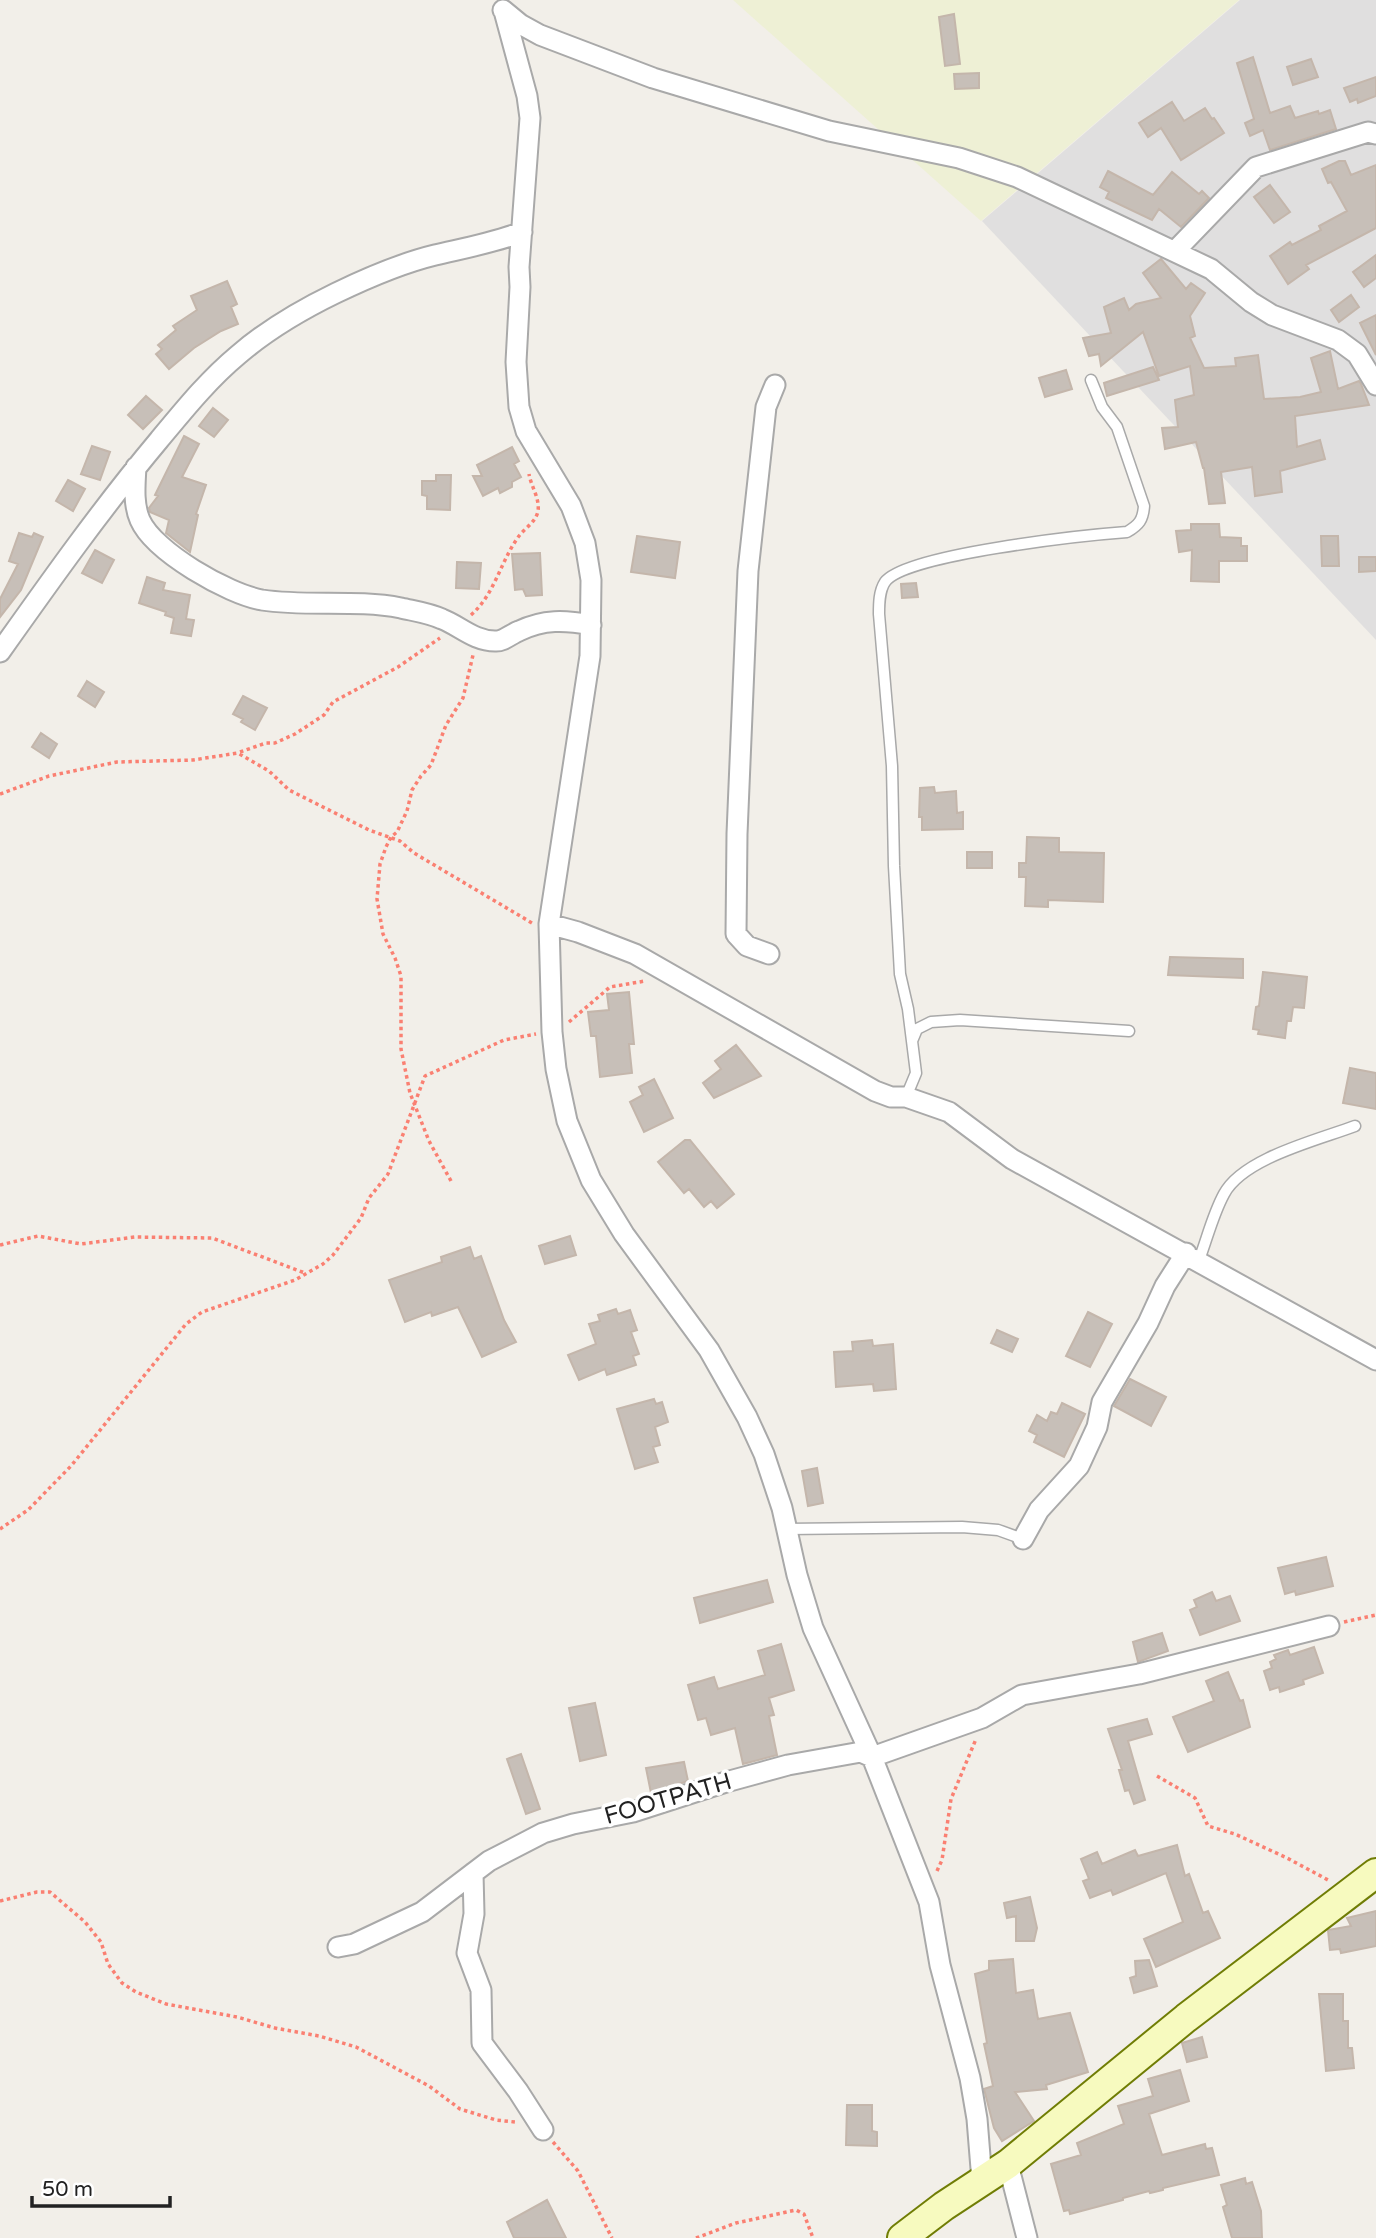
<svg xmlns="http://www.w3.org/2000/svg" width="1376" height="2238" font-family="'Varela Round',sans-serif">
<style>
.residential{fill:#e0dfdf}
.farmland{fill:#eef0d5}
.building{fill:#c7bfb8;stroke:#c4b6ab;stroke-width:2}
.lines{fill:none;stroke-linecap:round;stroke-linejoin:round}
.lane-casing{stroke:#a9a9a9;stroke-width:13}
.street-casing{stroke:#a9a9a9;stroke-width:23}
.secondary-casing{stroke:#707d05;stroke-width:32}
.path{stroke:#fa8072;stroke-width:3.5;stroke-dasharray:3.5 3.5;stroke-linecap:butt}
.lane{stroke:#fff;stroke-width:10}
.street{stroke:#fff;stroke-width:19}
.secondary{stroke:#f7fabf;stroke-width:28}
.labels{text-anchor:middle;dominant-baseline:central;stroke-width:7;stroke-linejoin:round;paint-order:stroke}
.street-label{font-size:24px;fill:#222;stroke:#fff}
</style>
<rect width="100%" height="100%" fill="#f2efe9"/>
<path class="residential" d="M1240 0H1376V640L982 221Z"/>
<path class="farmland" d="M733 0H1239L981 221Z"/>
<path class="building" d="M954 14 960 64 945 66 939 17Z
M1253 57 1270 113 1290 106 1295 118 1318 111 1319 114 1330 110 1336 129 1270 150 1263 130 1250 136 1245 123 1254 119 1237 63Z
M1311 59 1318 77 1293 85 1287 67Z
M979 73V88L955 89 954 74Z
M1376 77V96L1358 103 1357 99 1350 102 1344 88Z
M1172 102 1184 121 1205 108 1212 119 1214 118 1224 133 1181 160 1161 128 1148 137 1139 123Z
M1339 161H1345L1351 175 1376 165V228L1306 265 1309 269 1288 284 1270 256 1290 242 1292 245 1321 230 1319 226 1347 211 1331 182 1328 183 1322 169Z
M1108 171 1153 195 1172 172 1199 194 1202 191 1209 198 1181 227 1159 209 1152 220 1106 198 1109 192 1100 187Z
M1270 185 1290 212 1274 223 1254 197Z
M1376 255V278L1364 287 1353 272Z
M1161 259 1186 289 1191 283 1205 293 1190 316 1195 336 1190 338 1204 368 1236 366 1235 358 1258 355 1264 399 1300 397 1321 392 1311 358 1330 351 1338 389 1359 381 1361 384 1369 405 1295 416 1297 447 1320 440 1325 459 1280 471 1282 492 1255 496 1252 467 1221 472 1225 503 1209 504 1204 468H1203L1196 442 1165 449 1162 428 1178 427 1175 400 1194 395 1190 366 1159 376 1143 332 1101 366 1099 354 1089 356 1083 338 1111 333 1104 307 1124 298 1129 310 1136 304 1161 298 1143 273Z
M227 281 237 304 231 307 238 324 221 331 194 348 169 369 156 354 162 349 158 345 176 330 173 326 197 310 191 296Z
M1351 295 1359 307 1339 322 1331 310Z
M1376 315V355L1360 323Z
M1153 367 1159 380 1107 396 1104 383Z
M1066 370 1072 389 1045 397 1039 378Z
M146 396 162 410 143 429 128 415Z
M213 408 228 420 214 437 199 426Z
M184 436 199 444 182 477 206 485 196 514 198 515 190 552 166 533 169 520 150 512 149 508 158 496 155 495Z
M92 446 110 452 100 480 81 474Z
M512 447 519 461 514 464 521 477 512 482V487L500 493 498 488 483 496 473 476H482L477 465Z
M436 475H451L450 510 427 509V496L422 495V481H436Z
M68 480 85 489 73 511 56 501Z
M1191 524H1219L1220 537 1241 538V546H1247V561H1219V582L1191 581 1192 550 1179 552 1176 531 1191 530Z
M19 533 32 537 34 533 43 537 21 590 0 617V599L18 564 9 561Z
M637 536 680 542 675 578 631 572Z
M1321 536H1338L1339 566H1322Z
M95 550 114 560 102 583 82 573Z
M540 553 542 595 526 596 523 589 515 590 512 554Z
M1359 557H1376V571L1359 572Z
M457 562 481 563 479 589 456 588Z
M147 577 165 583 163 590 190 595 186 619 194 620 191 636 171 633 174 618 165 615 166 612 139 603Z
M916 583 918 597 902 598 901 584Z
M87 681 104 692 95 707 78 696Z
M243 696 267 708 255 730 241 722 243 719 233 714Z
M41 733 57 744 49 758 32 747Z
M934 787 935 793 956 791 957 813 963 812V829L922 830V817H919L920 788Z
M1027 837 1059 838V852L1104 853 1103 902 1048 900V907L1025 906 1026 877H1019V863H1026Z
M967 852H992V868H967Z
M1170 957 1243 959V978L1168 975Z
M1263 972 1307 977 1304 1008 1293 1007 1291 1021H1287L1285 1038 1258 1034 1259 1030 1253 1029 1256 1007 1259 1006Z
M629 992 634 1044H629L632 1073 600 1077 596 1036H591L588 1012 609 1010 607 994Z
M736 1045 761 1076 714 1098 703 1083 721 1069 715 1061Z
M1350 1068 1376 1073V1109L1343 1103Z
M654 1079 673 1118 644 1132 630 1102 643 1095 639 1087Z
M685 1140H690L734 1194 717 1208 711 1201 704 1207 689 1189 684 1193 658 1162Z
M570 1236 576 1255 545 1264 539 1246Z
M470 1247 474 1259 481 1256 504 1320 516 1342 482 1357 458 1307 432 1316 431 1312 405 1322 389 1280 442 1262 441 1257Z
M616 1309 618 1314 630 1310 637 1330 631 1332 639 1354 633 1356 636 1365 607 1375 605 1369 579 1380 568 1355 596 1344 589 1324 600 1321 598 1315Z
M1088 1312 1112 1324 1090 1367 1066 1356Z
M997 1330 1018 1339 1012 1352 991 1343Z
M872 1340 873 1346 893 1344 896 1389 874 1391 873 1384 836 1387 834 1352 853 1351 852 1342Z
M1130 1379 1166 1397 1151 1426 1114 1406Z
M654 1399 656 1404 662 1402 668 1422 655 1427 660 1445 653 1447 658 1462 635 1469 617 1409Z
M1062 1403 1085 1414 1064 1457 1034 1442 1037 1435 1029 1431 1037 1415 1047 1421 1051 1412 1057 1414Z
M817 1468 823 1503 808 1506 802 1471Z
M1326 1557 1333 1586 1296 1595 1295 1591 1285 1594 1278 1568Z
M767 1580 773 1602 700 1623 694 1598Z
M1212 1592 1216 1601 1230 1596 1240 1621 1200 1635 1190 1610 1197 1607 1194 1600Z
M1162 1633 1168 1651 1138 1662 1133 1642Z
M781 1644 794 1690 769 1698 774 1715 769 1716 777 1755 743 1764 735 1728 711 1735 706 1718 698 1720 688 1685 714 1677 718 1689 765 1675 758 1651Z
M1314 1647 1323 1673 1303 1680 1304 1684 1280 1692 1279 1687 1270 1690 1264 1671 1272 1668 1270 1662 1276 1659 1274 1655 1288 1650 1290 1655Z
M1228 1672 1240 1701 1243 1700 1250 1727 1188 1752 1173 1717 1214 1701 1206 1681Z
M595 1703 606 1755 580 1761 569 1708Z
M1147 1719 1152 1734 1128 1741 1145 1800 1134 1804 1129 1790 1125 1791 1119 1770H1122L1108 1729Z
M521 1754 540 1809 526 1814 507 1759Z
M684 1762 688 1781 651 1793 646 1768Z
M1177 1845 1185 1876 1189 1874 1203 1913 1208 1911 1220 1938 1156 1967 1144 1939 1183 1922 1166 1873 1113 1895 1111 1890 1090 1898 1083 1881 1089 1879 1081 1859 1097 1852 1102 1864 1135 1850 1138 1856Z
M1030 1897 1037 1928 1034 1941H1016V1916L1007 1918 1004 1903Z
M1376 1911V1946L1341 1953 1340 1949 1330 1950 1328 1930 1351 1926 1347 1918Z
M1013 1959 1016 1993 1033 1990 1038 2019 1070 2013 1088 2072 1046 2085 1047 2089 1015 2092 1034 2121 1002 2141 994 2128 984 2089 993 2086 984 2044 987 2043 975 1974 989 1970V1961Z
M1149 1960 1157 1986 1134 1993 1130 1978 1136 1976 1135 1961Z
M1319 1994H1343V2021H1348V2048H1352L1354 2068 1326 2071Z
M1202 2037 1207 2057 1187 2062 1182 2043Z
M1180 2070 1189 2101 1149 2114 1162 2155 1205 2144 1206 2149 1212 2148 1219 2175 1163 2188V2190L1150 2193 1149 2191 1123 2198V2200L1070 2214 1069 2210 1064 2211 1051 2164 1081 2155 1077 2143 1124 2124 1118 2106 1153 2096 1148 2079Z
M847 2105H872V2131L877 2132V2146L846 2145Z
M1245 2178 1246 2184 1252 2182 1261 2211 1262 2238H1232L1223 2207 1227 2205 1221 2185Z
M547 2200 566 2238H514L507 2222Z"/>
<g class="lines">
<defs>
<path id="lane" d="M912 1041 917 1029 931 1022 960 1020 1129 1031
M906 1097 916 1073 908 1009 900 974 894 866 892 766 879 614C879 604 879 591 885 582 905 554 1087 535 1127 532 1139 525 1143 520 1144 506L1117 427 1102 407 1091 380
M1199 1260C1207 1239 1213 1214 1224 1194 1243 1158 1318 1140 1355 1126
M786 1529 962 1527 998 1530 1023 1539"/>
<path id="street" d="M503 10 520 24 540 35 653 78 829 131 959 158 1017 177 1211 269 1251 302 1272 315 1338 340 1357 354 1376 385
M504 11 527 96 530 118 519 267 520 287 516 362 519 407 526 431 571 506 585 543 591 580 590 656 549 924 552 1032 556 1069 567 1121 591 1180 624 1234 709 1350 747 1417 764 1454 782 1508 797 1575 813 1628 872 1757 929 1902 940 1965 970 2078 977 2119 982 2181
M1175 251 1256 167 1368 132 1376 134
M136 467C135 485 133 504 140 520 154 552 228 594 262 600 308 607 355 599 401 608 414 611 429 613 442 619 460 626 474 641 495 641 503 642 511 634 519 631 544 619 565 620 591 625
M0 652C51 580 102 508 159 440 184 410 208 380 238 355 267 330 303 309 336 293 367 278 402 263 435 255 465 248 493 243 522 232
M549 924 578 932 635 954 875 1091 891 1097H906L949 1112 1012 1159 1376 1360
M769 954 747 946 736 934 737 834 748 571 766 407 775 385
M1023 1539 1039 1510 1079 1466 1097 1427 1102 1402 1148 1323 1165 1286 1186 1253
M473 1873 474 1914 467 1953 481 1990 482 2043 518 2091 543 2130
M338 1947 354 1944 422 1912 489 1861 543 1833 573 1824 633 1812 726 1782 788 1765 861 1752 872 1757 982 1718 1022 1695 1139 1674 1329 1626
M1008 2164 1027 2238"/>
<path id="secondary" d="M902 2238 944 2206 1008 2164 1186 2018 1376 1873"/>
</defs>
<use href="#lane" class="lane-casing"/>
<use href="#street" class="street-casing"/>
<use href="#secondary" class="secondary-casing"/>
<path class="path" d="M471 615C495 594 500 562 519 536 525 528 536 522 538 511 540 499 531 486 529 474
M240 752 266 743H275L295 734 324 715 333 702 398 667 440 638
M0 794 49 776 117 762 193 760 238 753 269 771 289 790 369 830 400 841 414 853 532 923
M569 1022 610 987 645 981
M451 1181 429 1141 410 1093 401 1049V976L395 958 383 934 377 899 380 864 386 847 391 837 397 832 407 811 412 790 421 776 431 765 446 725 463 698 473 655
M0 1245 38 1236 81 1244 135 1237 212 1238 305 1273
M0 1529 28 1510 71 1466 186 1324 202 1312 295 1280 323 1264 333 1255 361 1218 369 1198 388 1174 425 1076 504 1040 536 1034
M1344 1622 1376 1615
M1157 1776 1195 1798 1208 1826 1235 1834 1287 1858 1330 1881
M937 1871 942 1860 951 1799 976 1739
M0 1901 37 1892H50L85 1922 101 1942 108 1964 122 1983 136 1992 166 2004 237 2017 275 2028 319 2036 356 2047 429 2086 460 2109 496 2120 515 2122
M553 2142 578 2171 612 2238
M696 2238 736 2223 796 2210 804 2214 813 2238"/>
<use href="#lane" class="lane"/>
<use href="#street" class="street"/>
<use href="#secondary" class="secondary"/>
</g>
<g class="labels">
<g class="street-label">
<text transform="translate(668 1799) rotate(-16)">FOOTPATH</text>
</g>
</g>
<path d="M32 2196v10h138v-10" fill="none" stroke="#222222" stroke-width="3.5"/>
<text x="42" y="2196" font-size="21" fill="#222222" stroke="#ffffff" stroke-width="5" paint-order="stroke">50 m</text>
</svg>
